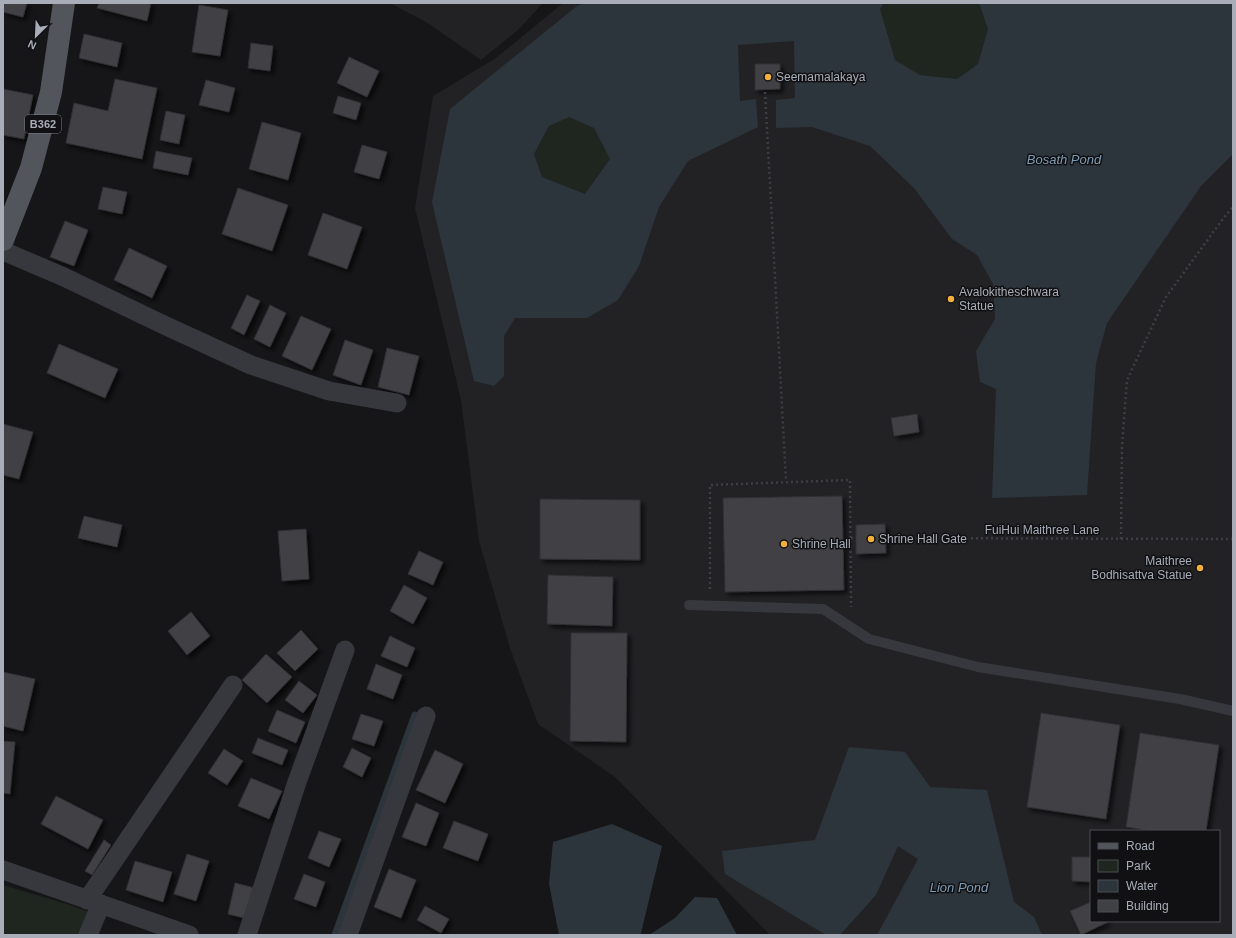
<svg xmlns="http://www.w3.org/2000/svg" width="1236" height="938" font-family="Arial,sans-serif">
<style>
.built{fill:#222225;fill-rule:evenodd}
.green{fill:#1e261f}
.water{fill:#2c353c;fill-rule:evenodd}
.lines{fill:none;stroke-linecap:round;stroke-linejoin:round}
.stream{stroke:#2c353c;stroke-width:7}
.building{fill:#404145;stroke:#303034;filter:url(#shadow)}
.path{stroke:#3d3f44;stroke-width:2.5;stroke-dasharray:2 3;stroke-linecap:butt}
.lane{stroke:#37383d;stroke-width:10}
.street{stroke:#37383d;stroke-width:19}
.primary{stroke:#53555c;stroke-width:22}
.poi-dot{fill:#f2b134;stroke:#111113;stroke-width:1.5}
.labels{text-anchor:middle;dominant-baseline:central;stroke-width:3;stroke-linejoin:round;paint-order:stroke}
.shield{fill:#111113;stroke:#7b7e86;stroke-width:1}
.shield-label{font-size:11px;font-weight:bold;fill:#a8adb8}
.poi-label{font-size:12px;fill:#a8adb8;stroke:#111113;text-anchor:start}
.street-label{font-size:12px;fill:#a8adb8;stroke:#111113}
.water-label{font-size:13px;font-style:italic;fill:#7f9bb3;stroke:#111113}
</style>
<defs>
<filter id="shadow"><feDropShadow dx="3.5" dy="3.5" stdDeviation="2" flood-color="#0009"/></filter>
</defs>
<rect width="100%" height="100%" fill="#161618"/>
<path class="built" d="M390 3H543L518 30 481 60 426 22Z
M563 3H1233V935H770L615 777 538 724 510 648 479 541 461 400 415 208 433 96 496 58ZM1091 831H1219V921H1091Z"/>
<path class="green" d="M884 3H979L988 29 978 64 957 79 920 75 895 60 880 9Z
M569 117 594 128 610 159 585 194 542 177 534 154 549 126Z
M3 885 67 904 89 912 81 935H3Z"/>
<path class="water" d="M584 3H884L880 9 895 60 920 75 957 79 978 64 988 29 979 3H1233V154L1201 186 1107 323 1096 363 1087 495 992 498 996 389 980 382 976 351 995 319 993 284 977 255 952 239 914 188 870 146 812 127 776 128V100L795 98 794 41 738 45 740 101 756 99 758 127 688 161 659 207 639 266 618 300 587 318H515L504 336V376L494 386 474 381 432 202 450 109 577 6ZM569 117 594 128 610 159 585 194 542 177 534 154 549 126Z
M849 747 905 752 930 787 987 790 1014 902 1034 917 1042 935H877L918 859 898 846 876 895 840 935H826L725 874 722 851 815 840Z
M612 824 662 846 641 933 639 935H559L549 884 553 842Z
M695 897 717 898 737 935H649L675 918Z"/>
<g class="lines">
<path class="stream" d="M335 935 415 715"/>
</g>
<path class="building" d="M4 3H27L23 17 3 12Z
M99 3H151L147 21 97 8Z
M199 5 228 10 220 56 192 52Z
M84 34 122 43 117 67 79 58Z
M251 43 273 46 270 71 248 68Z
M349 57 379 71 367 97 337 83Z
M755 64H780V89L755 90Z
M115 79 157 88 142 159 66 143 74 103 108 111Z
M206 80 235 88 229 112 199 105Z
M3 89 33 95 24 139 3 135Z
M338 96 361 103 356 120 333 113Z
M166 111 185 115 179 144 160 140Z
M262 122 301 133 288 180 249 169Z
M362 145 387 152 379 179 354 172Z
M156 151 192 158 188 175 153 168Z
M103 187 127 192 122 214 98 209Z
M238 188 288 205 272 251 222 234Z
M323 213 362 227 347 269 308 255Z
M65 221 88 230 74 266 50 257Z
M129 248 167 266 152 298 114 280Z
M247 295 260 301 244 335 231 328Z
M270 305 286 313 270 347 254 339Z
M301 316 331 329 312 370 282 356Z
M345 340 373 350 361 385 333 375Z
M59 344 118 369 105 398 47 373Z
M387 348 419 356 409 395 378 387Z
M917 414 919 432 894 436 891 418Z
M3 424 33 432 19 479 3 475Z
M842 496 844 590 725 592 723 498Z
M540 499 640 500V560L540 559Z
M84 516 122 525 117 547 78 538Z
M885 524 886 553 856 554V525Z
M306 529 309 579 282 581 278 531Z
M419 551 443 562 433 585 408 574Z
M548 575 613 577 612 626 547 624Z
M404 585 427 598 413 624 390 611Z
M191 612 210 636 187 655 168 631Z
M301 630 318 649 295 671 277 653Z
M571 633H627L626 742 570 741Z
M390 636 415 648 407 667 381 656Z
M266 654 292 677 267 703 242 680Z
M376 664 402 675 393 699 367 689Z
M3 672 35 679 23 731 3 726Z
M299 681 317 695 303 713 285 700Z
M277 710 305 722 296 743 268 731Z
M1041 713 1120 725 1106 819 1027 807Z
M361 714 383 721 374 746 352 739Z
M1140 733 1219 745 1206 831H1152L1126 827Z
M258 738 288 750 282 765 252 753Z
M3 741 15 742 10 794 3 793Z
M352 748 371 758 362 777 343 767Z
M224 749 243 761 227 785 208 773Z
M435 750 463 764 445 803 416 790Z
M251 778 282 791 269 819 238 806Z
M56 796 103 820 88 849 41 824Z
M416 803 439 813 426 846 402 837Z
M454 821 488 834 478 861 443 848Z
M319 831 341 839 329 867 308 858Z
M104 840 111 845 92 875 85 871Z
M187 854 209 861 196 901 174 894Z
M1072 857H1091V882L1072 881Z
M135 861 172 872 163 902 126 890Z
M389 869 416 880 401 918 374 907Z
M304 874 325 882 316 907 294 899Z
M235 883 255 888 248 919 228 914Z
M1091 902V921H1107L1108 922 1081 935 1070 911Z
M425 906 449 919 441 933 417 920Z"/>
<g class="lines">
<path class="path" d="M765 92 786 481
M851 538 1233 539
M1121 539 1122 446 1127 380 1166 297 1225 216 1233 207
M710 589V485L850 480 851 607"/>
<path class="lane" d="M689 605 823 609 869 639 978 667 1180 699 1233 711"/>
<path class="street" d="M3 251 64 277 164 325 251 365 329 391 397 403
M3 870 189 935
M87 900 233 685
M88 935 101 904
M247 935 297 782 345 650
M348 935 426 716"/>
<path class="primary" d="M3 240 31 168 51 92 64 3"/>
</g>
<g class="poi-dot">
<circle cx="768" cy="77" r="4"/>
<circle cx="951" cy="299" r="4"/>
<circle cx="871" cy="539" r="4"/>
<circle cx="784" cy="544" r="4"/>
<circle cx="1200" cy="568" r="4"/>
</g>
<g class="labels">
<rect class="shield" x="25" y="115" width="36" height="18" rx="3"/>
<g class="shield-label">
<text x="43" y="124">B362</text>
</g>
<g class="poi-label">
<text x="776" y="77">Seemamalakaya</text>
<text x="959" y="292">Avalokitheschwara<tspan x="959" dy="14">Statue</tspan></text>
<text x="879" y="539">Shrine Hall Gate</text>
<text x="792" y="544">Shrine Hall</text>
<text x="1192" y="561" text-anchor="end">Maithree<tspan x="1192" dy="14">Bodhisattva Statue</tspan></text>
</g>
<g class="street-label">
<text x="1042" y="530">FuiHui Maithree Lane</text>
</g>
<g class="water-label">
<text x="1064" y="159">Bosath Pond</text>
<text x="959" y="887">Lion Pond</text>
</g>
</g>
<rect width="1236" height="938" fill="none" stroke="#a8adb8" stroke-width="8"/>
<rect x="1090" y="830" width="130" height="92" fill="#111113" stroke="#4d4f55"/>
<rect x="1098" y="843" width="20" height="6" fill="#53555c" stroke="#4d4f55"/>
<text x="1126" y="850" font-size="12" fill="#a8adb8">Road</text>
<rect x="1098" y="860" width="20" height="12" fill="#1e261f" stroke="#4d4f55"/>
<text x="1126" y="870" font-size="12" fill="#a8adb8">Park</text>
<rect x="1098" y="880" width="20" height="12" fill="#2c353c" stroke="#4d4f55"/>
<text x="1126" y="890" font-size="12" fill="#a8adb8">Water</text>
<rect x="1098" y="900" width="20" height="12" fill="#404145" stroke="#4d4f55"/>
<text x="1126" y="910" font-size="12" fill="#a8adb8">Building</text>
<g transform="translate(36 36) rotate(204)" stroke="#111113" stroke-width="3" paint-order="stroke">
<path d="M0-3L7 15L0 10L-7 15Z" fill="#a8adb8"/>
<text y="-6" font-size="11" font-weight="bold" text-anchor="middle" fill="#a8adb8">N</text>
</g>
</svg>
